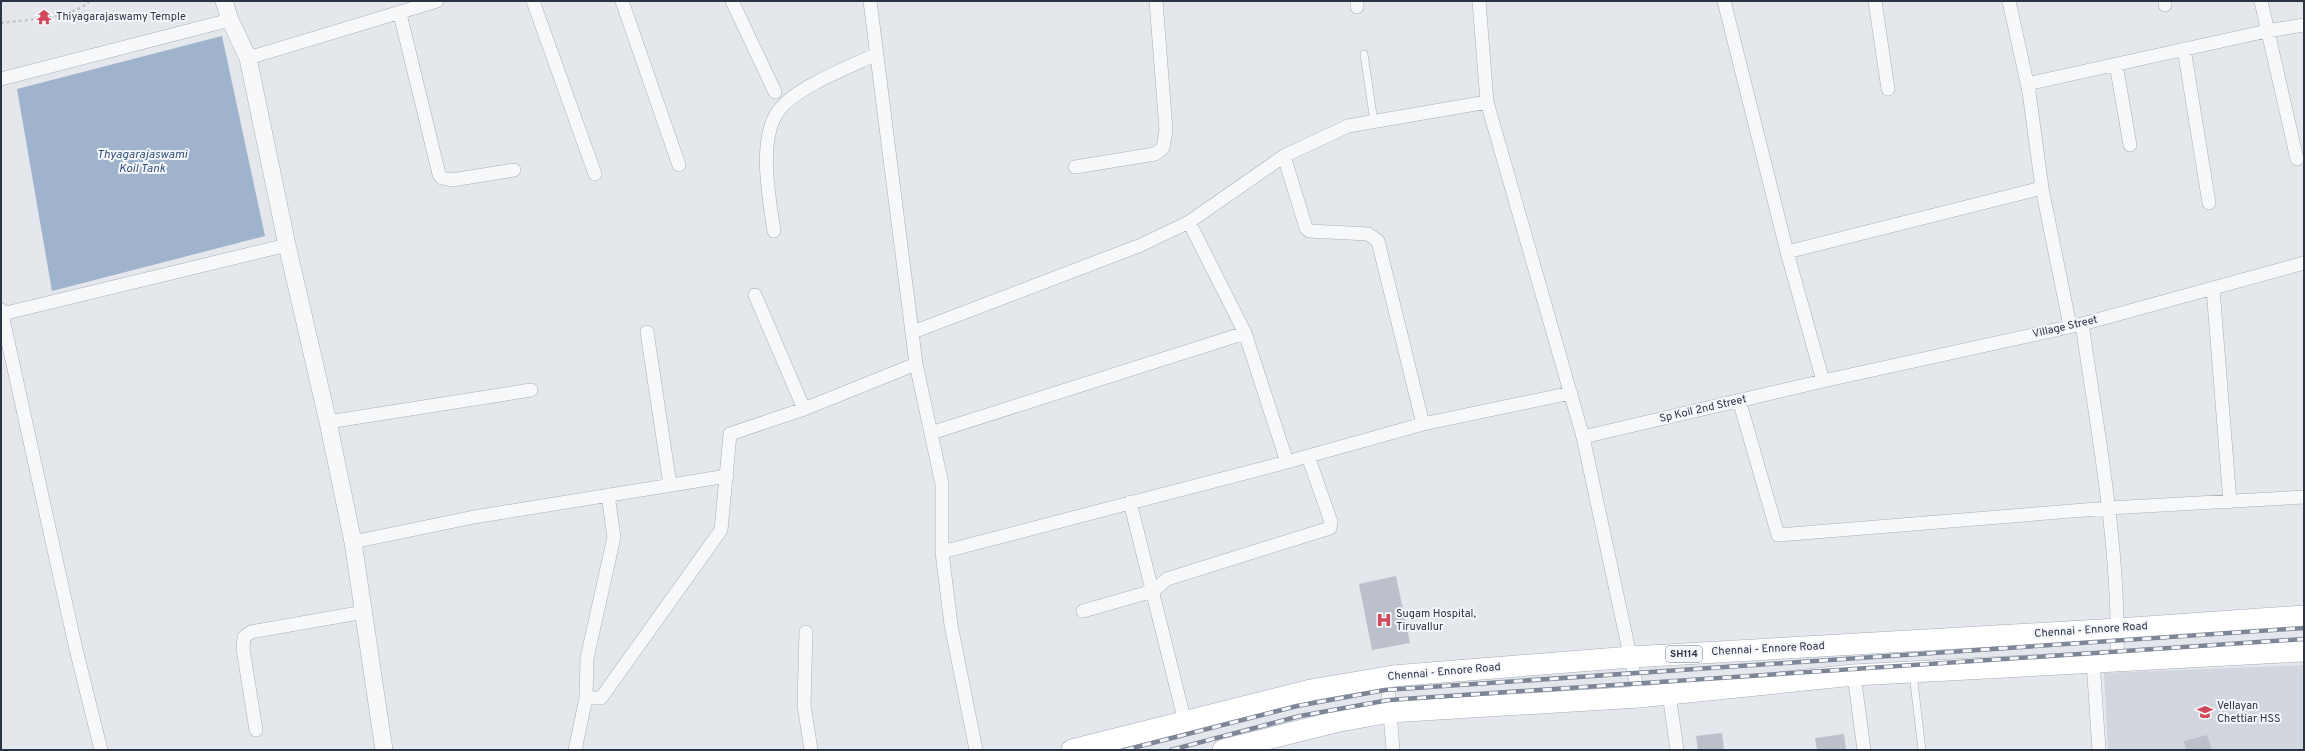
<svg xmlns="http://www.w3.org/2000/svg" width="2305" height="751" font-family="Overpass,sans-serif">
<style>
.built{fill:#d2d6de}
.water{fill:#9fb4cc}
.building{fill:#bbc0ca}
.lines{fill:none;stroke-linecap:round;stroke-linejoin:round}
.service-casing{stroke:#a9aeb7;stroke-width:8}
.minor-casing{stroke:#a9aeb7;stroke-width:14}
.tertiary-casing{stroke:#a9aeb7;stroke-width:18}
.primary-casing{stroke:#a3abb8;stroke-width:22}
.path{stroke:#c2c5cb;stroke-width:2.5;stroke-dasharray:3 3;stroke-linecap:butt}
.service{stroke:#f7f8fa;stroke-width:7}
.minor{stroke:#f7f8fa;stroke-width:13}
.tertiary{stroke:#f7f8fa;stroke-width:17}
.primary{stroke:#fff;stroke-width:21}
.rail-casing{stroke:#7d8696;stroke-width:4.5}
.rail{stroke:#f4f6f9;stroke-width:3;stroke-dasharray:9;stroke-linecap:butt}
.labels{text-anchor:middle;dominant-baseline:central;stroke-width:4;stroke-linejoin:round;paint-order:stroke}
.shield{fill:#f4f6f9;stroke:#676e7b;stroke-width:1}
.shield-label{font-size:10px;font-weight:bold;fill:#2b3445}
.poi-label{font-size:11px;fill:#2b3445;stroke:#f4f6f9;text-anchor:start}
.street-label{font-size:11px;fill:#2b3445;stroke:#f4f6f9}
.water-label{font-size:12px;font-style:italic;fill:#34527a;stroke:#f4f6f9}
</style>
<rect width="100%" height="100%" fill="#e4e7ec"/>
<path class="built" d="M2304 665V750H2108L2104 673Z"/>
<path class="water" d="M222 36 265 236 52 291 17 89Z"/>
<path class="building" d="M1396 576 1410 643 1372 650 1359 584Z
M1722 733 1724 750H1698L1696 736Z
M1844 734 1846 750H1817L1815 738Z
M2207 735 2212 750H2186L2184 741Z"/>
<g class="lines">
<defs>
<path id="service" d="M1364 54 1374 122
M1913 674 1922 750"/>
<path id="minor" d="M533 1 595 174
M622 1 679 165
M732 1 775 92
M870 1 916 364 942 484V552L951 625 976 750
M1357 1V7
M1479 1 1487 102 1583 437 1639 697
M1724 1 1787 252 1823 381
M1875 1 1888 89
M2009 1 2029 92 2042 188 2070 326
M2165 1V5
M2261 1 2297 159
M400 14 439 174 442 178 452 180 514 170
M2184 49 2209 203
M248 58 437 1
M2116 64 2130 145
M1 79 230 20
M2027 84 2267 31 2304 25
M1284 156 1306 228 1309 231 1368 234 1378 241 1423 424
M1075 167 1155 154 1163 148 1166 130 1156 1
M1189 222 1245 333 1287 462
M774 231C769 198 757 136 780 109 797 87 849 67 875 55
M1787 252 2042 188
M2213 289 2230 502
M755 295 804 409
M1 310 75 645 101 750
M2 314 287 245
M2082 324C2098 435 2120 548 2117 660
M647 332 670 485
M913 332 1141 245 1189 222 1284 156 1348 126 1487 102
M1739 400 1778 535 2109 508 2304 497
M328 422 531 390
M931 433 1245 333
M1583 437 1823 381 2082 324 2304 263
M1130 502 1185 722
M353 542 474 517 727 476
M942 552 1287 462 1423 424 1571 393
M1083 611 1153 591 1167 579 1330 528 1331 522 1308 456
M806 632 804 705 811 750
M2093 662 2099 750
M1854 675 1864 750
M1387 677 1393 750
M1669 694 1677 750
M586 698 587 658 614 537 608 495
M256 730 243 649 244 637 251 632 364 612
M575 750 586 698H601L721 530 730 434 804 409 916 364"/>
<path id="tertiary" d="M224 1 230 20 248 58 287 245 328 422 353 542 384 750"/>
<path id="primary" d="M1072 750 1311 690 1393 676 1631 657 2118 629 2304 616
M1223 750 1335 722 1390 712 1639 697 1854 675 2304 651"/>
</defs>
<use href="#service" class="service-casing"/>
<use href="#minor" class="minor-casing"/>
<use href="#tertiary" class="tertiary-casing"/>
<use href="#primary" class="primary-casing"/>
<path class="path" d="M1 23C29 19 65 20 88 3V1"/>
<use href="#service" class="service"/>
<use href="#minor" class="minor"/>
<use href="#tertiary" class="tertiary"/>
<use href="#primary" class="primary"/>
<defs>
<path id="rail" d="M1125 750 1297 706 1385 690 2304 628
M1171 750 1300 716 1389 700 2304 639"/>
</defs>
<use href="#rail" class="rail-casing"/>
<use href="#rail" class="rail"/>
</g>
<defs>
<symbol id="temple-bare" viewBox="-9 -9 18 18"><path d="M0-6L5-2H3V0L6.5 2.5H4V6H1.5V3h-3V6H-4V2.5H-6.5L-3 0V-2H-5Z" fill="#d1495b" stroke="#f4f6f9" stroke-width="2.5" paint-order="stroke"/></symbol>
<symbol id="hospital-bare" viewBox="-9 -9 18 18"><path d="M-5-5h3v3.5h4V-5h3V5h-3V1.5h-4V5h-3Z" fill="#d1495b" stroke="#f4f6f9" stroke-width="2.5" paint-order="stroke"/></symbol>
<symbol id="school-bare" viewBox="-9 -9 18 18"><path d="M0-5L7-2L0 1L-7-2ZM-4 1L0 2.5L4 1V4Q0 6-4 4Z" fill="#d1495b" stroke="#f4f6f9" stroke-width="2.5" paint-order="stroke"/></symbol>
</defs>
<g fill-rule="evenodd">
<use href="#temple-bare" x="33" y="6" width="22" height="22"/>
<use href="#hospital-bare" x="1373" y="609" width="22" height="22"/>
<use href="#school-bare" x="2194" y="701" width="22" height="22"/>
</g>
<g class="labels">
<rect class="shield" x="1666" y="646" width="36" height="16" rx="3"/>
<g class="shield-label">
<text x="1684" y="654">SH114</text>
</g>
<g class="poi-label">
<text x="56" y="17">Thiyagarajaswamy Temple</text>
<text x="1396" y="614">Sugam Hospital,<tspan x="1396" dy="13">Tiruvallur</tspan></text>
<text x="2217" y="706">Vellayan<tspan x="2217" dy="13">Chettiar HSS</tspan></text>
</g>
<g class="street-label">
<text transform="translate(2065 327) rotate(-13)">Village Street</text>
<text transform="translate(1703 409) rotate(-13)">Sp Koil 2nd Street</text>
<text transform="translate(2091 630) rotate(-4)">Chennai - Ennore Road</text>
<text transform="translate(1768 649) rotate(-3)">Chennai - Ennore Road</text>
<text transform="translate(1444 672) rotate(-5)">Chennai - Ennore Road</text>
</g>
<g class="water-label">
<text x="142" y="155">Thyagarajaswami<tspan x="142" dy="14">Koil Tank</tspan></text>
</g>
</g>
<rect width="2305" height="751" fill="none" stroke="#2b3445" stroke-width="4"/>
</svg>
